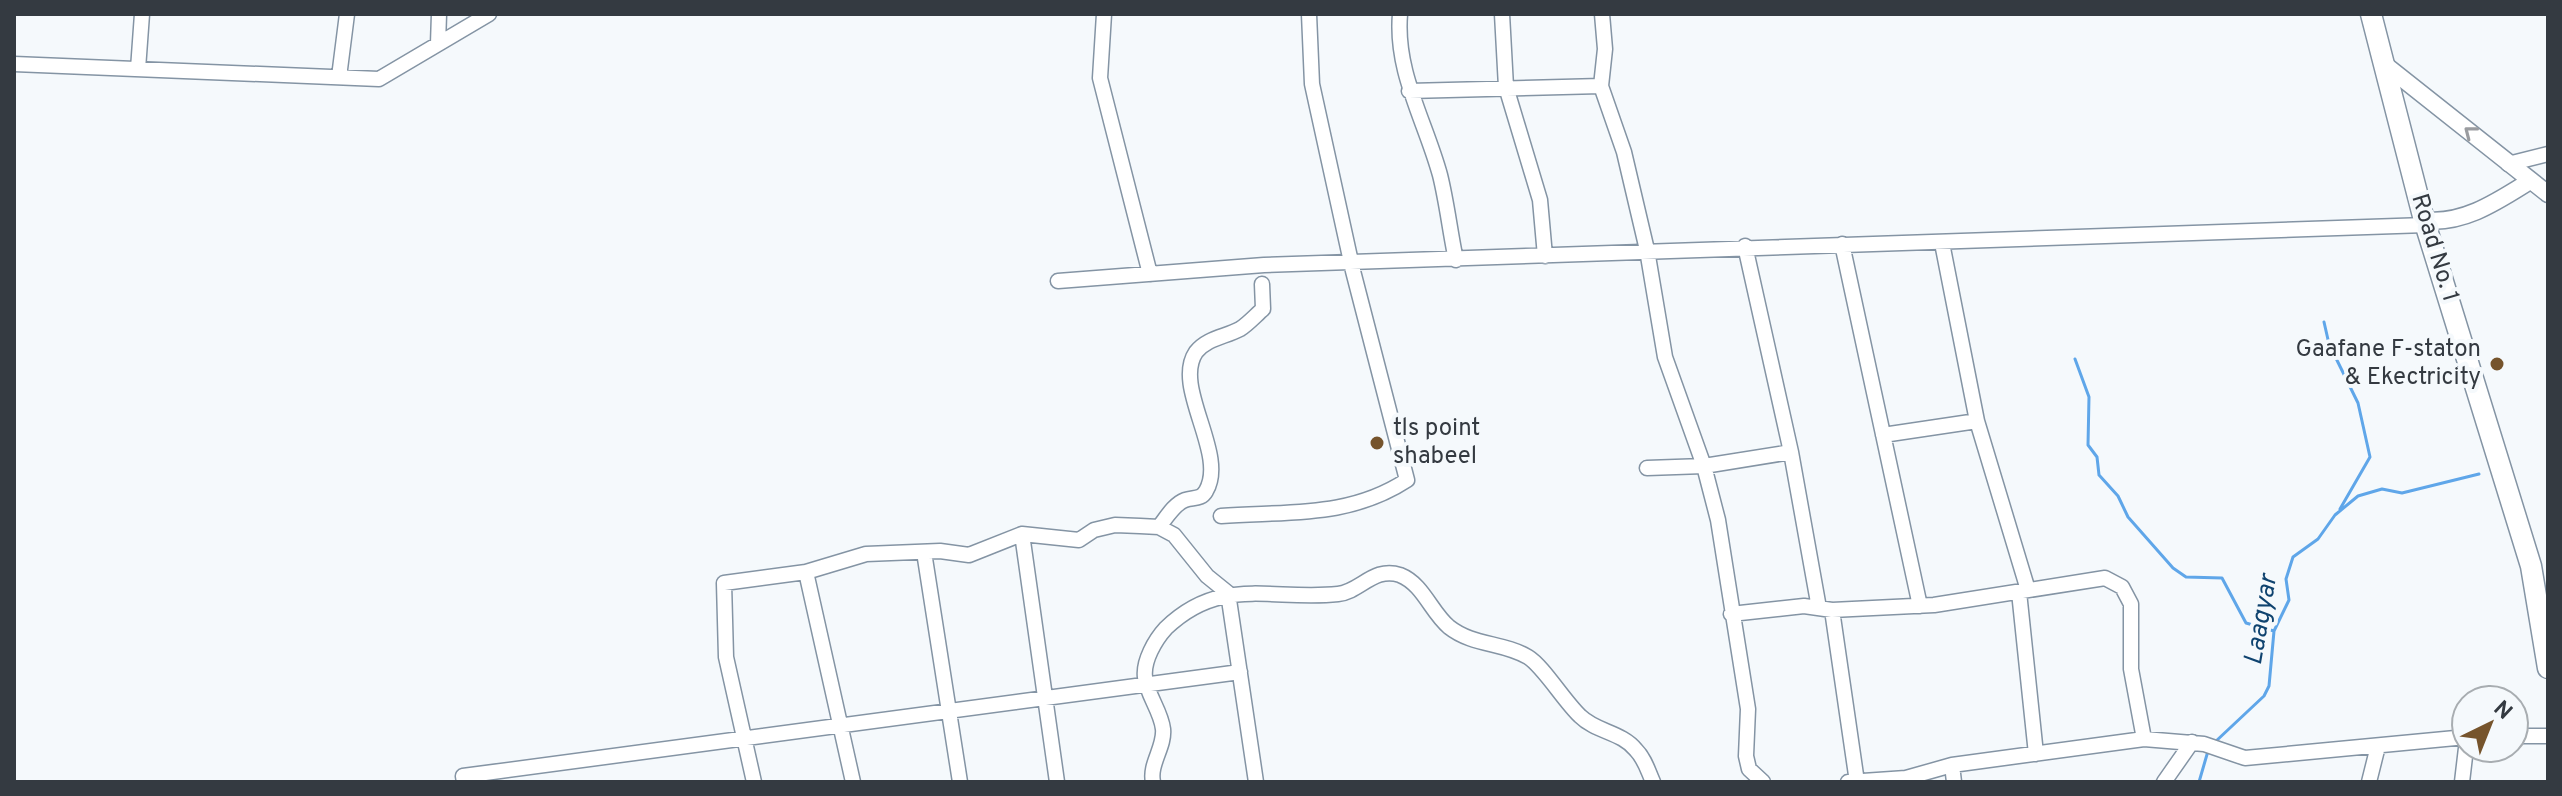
<svg xmlns="http://www.w3.org/2000/svg" width="2562" height="796" font-family="Overpass,sans-serif">
<style>
.lines{fill:none;stroke-linecap:round;stroke-linejoin:round}
.stream{stroke:#5fa6e9;stroke-width:3}
.minor-casing{stroke:#8494a4;stroke-width:17}
.major-casing{stroke:#8494a4;stroke-width:19}
.highway-casing{stroke:#8494a4;stroke-width:23}
.minor{stroke:#fff;stroke-width:14}
.major{stroke:#fff;stroke-width:16}
.highway{stroke:#fff;stroke-width:20}
.oneway{stroke:#9a9ca0}
.poi-dot{fill:#76542c;stroke:#f5f9fc;stroke-width:3}
.labels{text-anchor:middle;dominant-baseline:central;stroke-width:8;stroke-linejoin:round;paint-order:stroke}
.street-label{font-size:24px;fill:#343a41;stroke:#f5f9fc}
.poi-label{font-size:24px;fill:#343a41;stroke:#f5f9fc;text-anchor:end}
.water-label{font-size:26px;font-style:italic;fill:#0f436f;stroke:#f5f9fc}
</style>
<rect width="100%" height="100%" fill="#f5f9fc"/>
<g class="lines">
<path class="stream" d="M2324 322 2329 344 2358 403 2370 457 2340 509
M2075 359 2089 397 2088 445 2097 457 2099 475 2118 496 2128 517 2173 568 2186 577 2222 578 2246 623 2274 631
M2215 742 2264 696 2269 686 2274 631 2289 600 2286 579 2293 557 2318 539 2335 515 2358 496 2382 489 2402 493 2479 474
M2199 782 2208 751"/>
<defs>
<path id="minor" d="M1104 14 1100 78 1150 274
M1400 14C1395 72 1425 120 1440 175 1447 203 1450 232 1456 260
M1502 14 1506 87 1540 200 1545 256
M1602 14 1605 49 1601 86 1624 152 1647 250 1665 357 1704 466 1718 520 1748 709 1746 756 1749 769 1763 782
M438 44 439 14
M14 64 379 79 489 14
M138 69 142 14
M339 77 347 14
M1409 91 1601 86
M2508 164 2548 154
M1942 243 1977 421 2028 590
M1842 244 1920 606
M1745 246 1791 452
M1058 281 1264 265 2426 225
M1883 435 1977 421
M1647 468 1704 466 1791 452 1819 608
M1221 516C1288 511 1349 518 1407 480L1353 271 1312 84 1309 14
M1159 527C1166 518 1174 504 1185 500 1193 497 1201 500 1206 491 1228 454 1172 387 1196 352 1207 338 1225 337 1240 329 1248 324 1256 315 1263 309L1262 284
M1022 534 1057 782
M924 552 960 782
M806 572 853 782
M2019 592 2036 754
M1832 610 1857 782
M1731 614 1804 606 1832 610 1934 605 2105 578 2122 587 2131 604V669L2144 739
M2514 736H2548
M1952 765 1954 782
M464 782 463 776 1240 672
M754 782 726 657 724 583 806 572 866 554 940 551 969 555 1022 534 1079 540 1094 530 1115 525 1140 526 1159 527 1174 535 1207 576 1228 593 1256 782
M1153 782C1149 764 1165 747 1163 729 1161 711 1147 695 1145 677 1143 661 1155 640 1166 628 1221 575 1272 601 1338 594 1360 592 1374 566 1400 575 1423 584 1431 612 1449 627 1473 646 1503 642 1528 657 1543 666 1564 701 1580 716 1596 732 1622 732 1636 750 1645 759 1648 771 1653 782
M1848 782 1906 778 1952 765 2144 739 2204 744 2245 758 2466 737
M2164 782 2192 742
M2369 782 2378 746
M2462 782 2466 748"/>
<path id="major" d="M2384 64 2548 194
M2424 220C2463 225 2498 201 2530 181"/>
<path id="highway" d="M2371 14 2424 220 2531 566 2548 668"/>
</defs>
<use href="#minor" class="minor-casing"/>
<use href="#major" class="major-casing"/>
<use href="#highway" class="highway-casing"/>
<use href="#minor" class="minor"/>
<use href="#major" class="major"/>
<use href="#highway" class="highway"/>
</g>
<defs><path id="oneway-chevron" d="M-2-3.5L2.5 0L-2 3.5" fill="none" stroke-width="1.6" stroke-linecap="round" stroke-linejoin="round" transform="scale(2)"/></defs>
<use class="oneway" href="#oneway-chevron" transform="translate(2470 132) rotate(-142)"/>
<g class="poi-dot">
<circle cx="2497" cy="364" r="8"/>
<circle cx="1377" cy="443" r="8"/>
</g>
<g class="labels">
<g class="street-label">
<text transform="translate(2434 248) rotate(73)">Road No. 1</text>
</g>
<g class="poi-label">
<text x="2481" y="350">Gaafane F-staton<tspan x="2481" dy="28">&amp; Ekectricity</tspan></text>
<text x="1393" y="429" text-anchor="start">tls point<tspan x="1393" dy="28">shabeel</tspan></text>
</g>
<g class="water-label">
<text transform="translate(2262 620) rotate(-80)">Laagyar</text>
</g>
</g>
<rect width="2562" height="796" fill="none" stroke="#343a41" stroke-width="32"/>
<g transform="translate(2490 724) rotate(43)"><circle r="38" fill="#f5f9fc" stroke="#a8adb1" stroke-width="2"/>
<path d="M0-6L14 30L0 20L-14 30Z" fill="#76542c"/>
<text y="-12" font-size="22" font-weight="bold" text-anchor="middle" fill="#343a41">N</text>
</g>
</svg>
